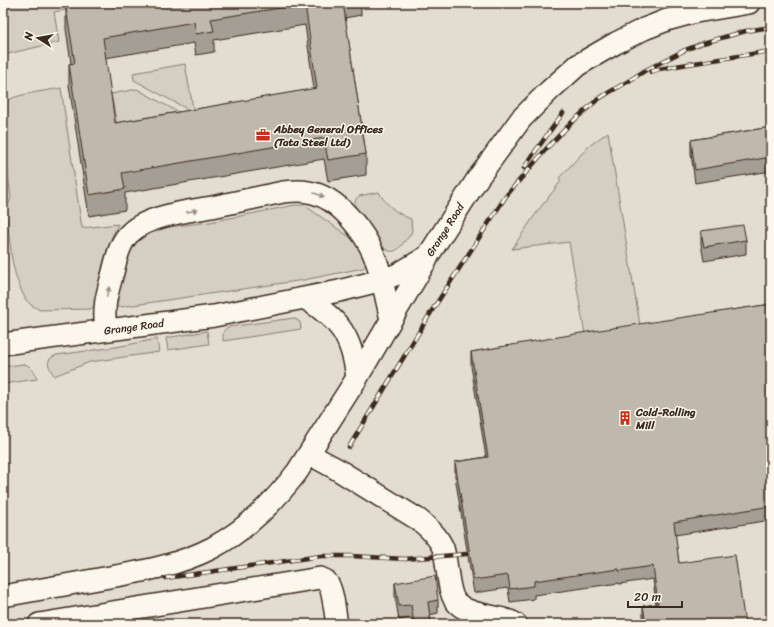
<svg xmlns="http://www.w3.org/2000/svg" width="774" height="627" font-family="Sriracha,sans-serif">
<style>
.built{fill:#e2dcd1}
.green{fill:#d5cec3;stroke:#887c70}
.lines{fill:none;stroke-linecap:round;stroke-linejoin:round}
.minor-casing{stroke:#3b2a1e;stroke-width:24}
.minor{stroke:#fbf7ec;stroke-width:21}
.rail-casing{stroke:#3b2a1e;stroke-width:4.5}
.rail{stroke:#fbf7ec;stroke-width:3;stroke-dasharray:9;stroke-linecap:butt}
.wall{fill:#a59e95;stroke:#3b2a1e;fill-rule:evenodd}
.shaded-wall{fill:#868179;stroke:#3b2a1e}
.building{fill:#c0b8ad;stroke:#3b2a1e;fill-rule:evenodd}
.oneway{fill:#9b9085}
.labels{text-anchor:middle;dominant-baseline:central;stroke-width:3;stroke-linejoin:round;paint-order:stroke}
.poi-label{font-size:11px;font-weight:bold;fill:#3b2a1e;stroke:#fbf7ec;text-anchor:start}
.street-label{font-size:11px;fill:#3b2a1e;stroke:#fbf7ec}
</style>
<rect width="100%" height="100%" fill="#f0ebe0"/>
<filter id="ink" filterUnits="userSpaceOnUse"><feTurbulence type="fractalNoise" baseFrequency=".025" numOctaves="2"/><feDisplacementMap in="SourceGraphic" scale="8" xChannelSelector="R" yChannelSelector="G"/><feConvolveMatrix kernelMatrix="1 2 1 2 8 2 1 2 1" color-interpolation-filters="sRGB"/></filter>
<g filter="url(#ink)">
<path class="built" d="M61 3H771V624H3V20Z"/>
<path class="green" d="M3 3H103L54 12 59 42 3 55Z
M185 64 194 113 134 80 133 73Z
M61 88 82 228 118 224C105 249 99 276 96 303L95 306 91 309 40 310 31 305 26 300 22 292 16 277 12 260 6 210 11 198 3 137V104C11 94 47 91 61 88Z
M137 89 194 121 119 135 111 94Z
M608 132 642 337 587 346 569 242 512 249 537 212 561 181 559 178 589 146Z
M379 192C385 204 397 214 411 219L412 231C410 236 407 239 404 242 398 250 393 255 384 248L357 210C354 204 354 200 359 196Z
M295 205H304L351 238 365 256 367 261 366 265 363 268 304 280 120 307H118L115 305 124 260 138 237 159 228 210 222Z
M294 318 300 322 301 329 223 341C223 335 222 330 228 327Z
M207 331 209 344 168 350 166 338Z
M157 339 159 352 90 362 54 376C49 366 43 360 57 355L116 347Z
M23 364C32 365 34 372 37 379L3 384V367Z"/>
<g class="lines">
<defs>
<g id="minor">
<path d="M306 299C340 320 352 337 357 378"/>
<path d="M106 330C103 308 106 297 112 276 116 261 119 242 131 232 148 216 189 211 212 207 236 202 259 197 283 192 292 191 300 190 308 192 338 196 366 233 376 260 383 279 386 300 391 319"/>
<path id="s1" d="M3 344 214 316 339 291 382 280 398 274 428 256 478 178 521 119 550 90 578 65 616 43 644 29 667 20 696 12 749 3"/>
<path d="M309 454 335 468 419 520C429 528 438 536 443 548 448 562 447 596 458 604 472 617 499 614 516 624"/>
<path d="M3 596C37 590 71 584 104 578 141 572 179 565 212 548 246 530 274 502 297 472L357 378 427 259"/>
<path d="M39 624 320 578C322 579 324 579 326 581 333 587 335 614 337 624"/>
</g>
</defs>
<use href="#minor" class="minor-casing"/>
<use href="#minor" class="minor"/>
<defs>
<path id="rail" d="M651 72 659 69 682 65 771 51
M524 168 537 149 563 113
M349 447 433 309 506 196 547 148 571 123 597 100 608 93 627 82 646 70 685 50 703 43 746 31 771 27
M166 578 321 556H351L405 559 467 554"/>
</defs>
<use href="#rail" class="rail-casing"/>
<use href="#rail" class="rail"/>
</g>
<path class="wall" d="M98 3H361V15L345 18 366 154V175L328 181 324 159 125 193V210L89 216 69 85V64L71 63 66 29V8ZM305 25 314 89 115 123 105 58 194 43 196 55 214 52V40Z
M593 3H620L594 7Z
M771 127V171L695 183 691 154V140Z
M701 231 746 240V254L704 261 701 244Z
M771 304V520L675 535 679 563 745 624H644L643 620V606L656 604 653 579 619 584V583L534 595V599L510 602 508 588 474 593 455 476V462L486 457 471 366V352Z
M395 583 438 600V613L430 615 431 624H412L411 618 399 620 395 596Z"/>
<path class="shaded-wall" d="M6 64V74L3 75V66Z"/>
<path class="building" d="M98 3H343L366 154 328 160 324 138 122 173 125 189 89 195 69 64 75 63 66 8ZM305 4 317 88 115 123 103 38 194 22 196 34 214 31 211 19Z
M3 44 6 64 3 66Z
M771 127V157L695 170 691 140Z
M743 225 746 240 704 247 701 231Z
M771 304V506L674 522 679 563 735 555 745 624H646L643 606 658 604 653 566 619 571V569L534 581V586L510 589 508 575 474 580 455 462 488 457 471 352 587 332Z
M435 576 438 600 428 602 431 624H414L411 605 399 606 395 583Z
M584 623 585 624H576Z"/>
<defs><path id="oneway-solid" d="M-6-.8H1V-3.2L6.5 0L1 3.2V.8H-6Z"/></defs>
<g class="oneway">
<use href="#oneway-solid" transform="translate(319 195) rotate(21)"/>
<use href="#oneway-solid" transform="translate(192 211) rotate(-11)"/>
<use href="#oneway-solid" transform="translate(108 292) rotate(-74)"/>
</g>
</g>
<defs>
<symbol id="office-bare" viewBox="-9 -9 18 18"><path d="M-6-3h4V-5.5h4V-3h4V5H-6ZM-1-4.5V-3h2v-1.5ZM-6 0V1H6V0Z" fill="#c8321e" stroke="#fbf7ec" stroke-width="2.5" paint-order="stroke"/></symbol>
<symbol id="building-bare" viewBox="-9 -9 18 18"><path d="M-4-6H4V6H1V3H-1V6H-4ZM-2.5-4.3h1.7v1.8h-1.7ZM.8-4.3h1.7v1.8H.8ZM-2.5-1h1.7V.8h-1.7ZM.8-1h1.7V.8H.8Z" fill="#c8321e" stroke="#fbf7ec" stroke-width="2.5" paint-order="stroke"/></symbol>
</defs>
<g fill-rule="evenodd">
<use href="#office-bare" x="253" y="125" width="20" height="20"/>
<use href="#building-bare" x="615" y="408" width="20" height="20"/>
</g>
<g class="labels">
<g class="poi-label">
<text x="274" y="129">Abbey General Offices<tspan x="274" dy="13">(Tata Steel Ltd)</tspan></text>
<text x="636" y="412">Cold-Rolling<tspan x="636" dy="13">Mill</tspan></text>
</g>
<g class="street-label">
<text stroke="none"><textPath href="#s1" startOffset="468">Grange Road</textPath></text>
<text stroke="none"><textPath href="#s1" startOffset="132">Grange Road</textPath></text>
</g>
</g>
<rect width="774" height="627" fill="none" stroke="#fbf7ec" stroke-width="16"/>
<rect x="8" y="8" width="758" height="611" fill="none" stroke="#3b2a1e" stroke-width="1.5" filter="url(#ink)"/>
<g transform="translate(38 38) rotate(281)" stroke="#fbf7ec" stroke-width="3" paint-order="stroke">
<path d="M0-3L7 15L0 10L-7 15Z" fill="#3b2a1e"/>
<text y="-6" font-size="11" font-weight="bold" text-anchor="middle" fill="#3b2a1e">N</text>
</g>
<path d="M628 601v6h54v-6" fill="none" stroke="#3b2a1e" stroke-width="2"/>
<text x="634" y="601" font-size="12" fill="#3b2a1e" stroke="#fbf7ec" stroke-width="3" paint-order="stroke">20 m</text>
</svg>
